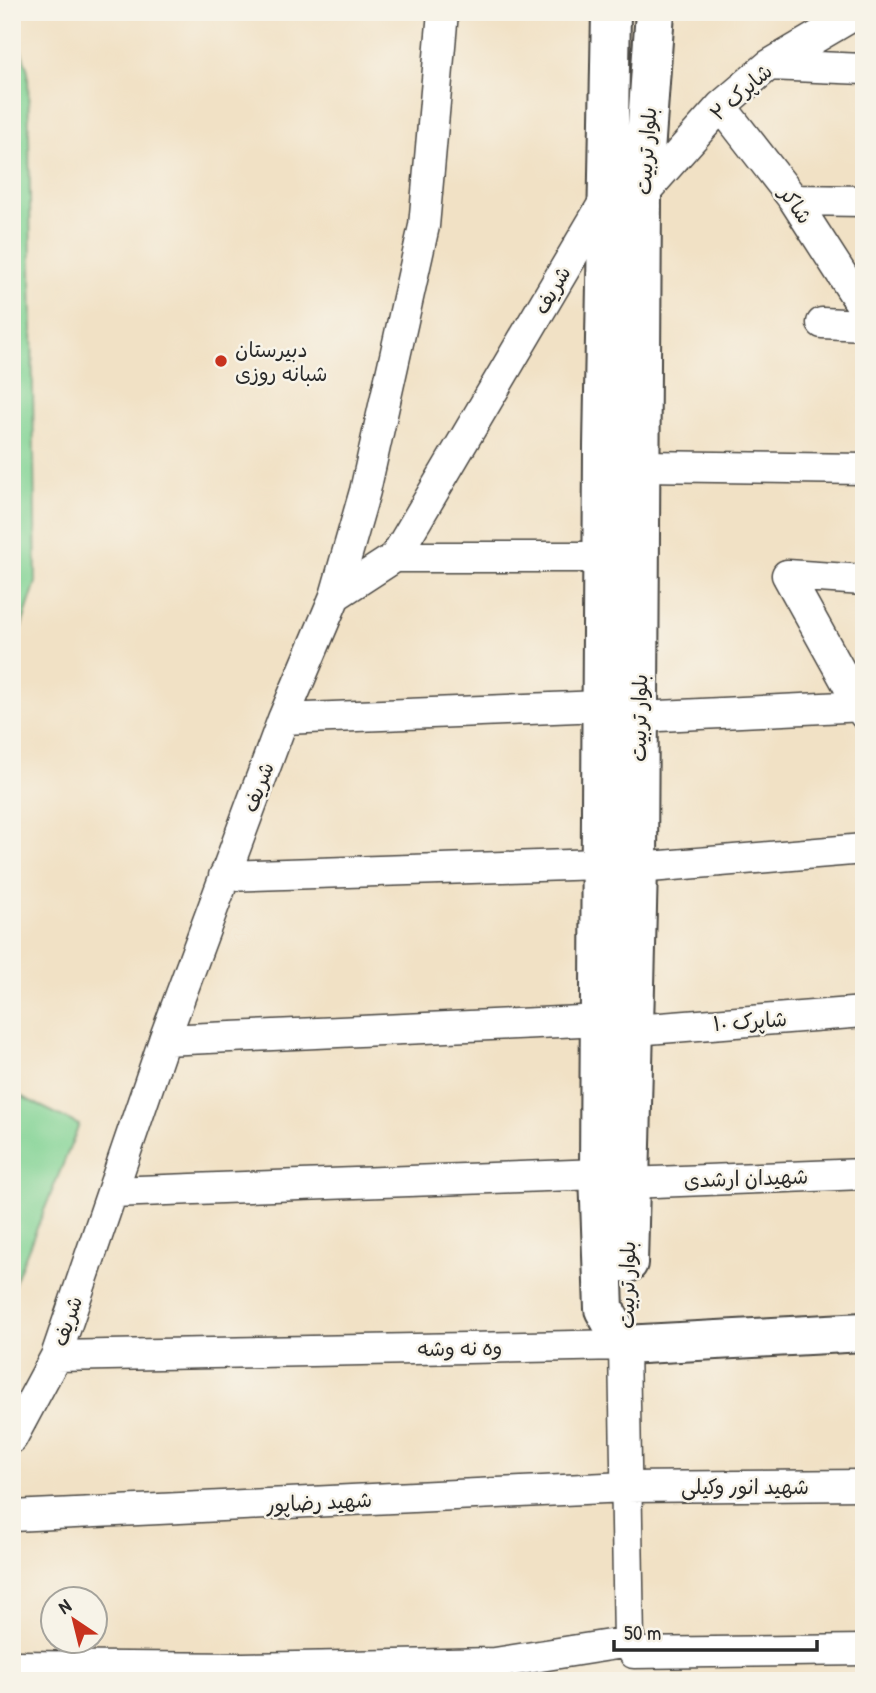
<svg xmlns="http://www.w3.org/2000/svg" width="876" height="1693" font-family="'Patrick Hand','Playpen Sans Arabic',sans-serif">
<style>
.green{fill:#82d394;stroke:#567f60;stroke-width:2}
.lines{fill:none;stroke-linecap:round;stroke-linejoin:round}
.street-casing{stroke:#494642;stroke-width:33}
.secondary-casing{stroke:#494642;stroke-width:42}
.street{stroke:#fff;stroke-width:30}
.secondary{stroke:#fff;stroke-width:38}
.poi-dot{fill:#c8321e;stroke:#f7f3e8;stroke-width:2.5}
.labels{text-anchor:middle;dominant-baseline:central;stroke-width:5;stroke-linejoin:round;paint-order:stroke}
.street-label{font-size:21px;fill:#2b2b2b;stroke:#f7f3e8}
.poi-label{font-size:21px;fill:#2b2b2b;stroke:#f7f3e8;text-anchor:start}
</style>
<rect width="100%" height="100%" fill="#f7f3e8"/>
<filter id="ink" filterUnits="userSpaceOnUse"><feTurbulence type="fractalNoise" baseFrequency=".0143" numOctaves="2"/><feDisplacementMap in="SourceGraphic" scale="14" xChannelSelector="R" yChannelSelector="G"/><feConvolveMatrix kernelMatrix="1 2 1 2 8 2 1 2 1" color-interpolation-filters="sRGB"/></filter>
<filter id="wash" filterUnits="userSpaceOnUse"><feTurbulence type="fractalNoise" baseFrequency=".00686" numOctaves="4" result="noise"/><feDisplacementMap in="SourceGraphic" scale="28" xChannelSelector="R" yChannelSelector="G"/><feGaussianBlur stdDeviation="1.57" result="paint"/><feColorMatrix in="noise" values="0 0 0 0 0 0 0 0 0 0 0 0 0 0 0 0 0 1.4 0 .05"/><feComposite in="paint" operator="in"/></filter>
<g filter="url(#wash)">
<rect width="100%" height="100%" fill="#f1e1c5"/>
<path class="green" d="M12 23 28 71 36 582 12 656Z
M12 1092 79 1125 12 1289Z"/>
</g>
<g filter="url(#ink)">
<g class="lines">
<defs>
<path id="street" d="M769 65 864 69
M721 106 794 200 864 309
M642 195 721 106 769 65 859 12
M794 200 864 201
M822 323 864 325
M642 466 864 469
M395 557H602
M787 575 864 714
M787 575 864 580
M335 596 365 491 424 226 443 12
M639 717 864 706
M283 719 601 706
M638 868 864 849
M224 876 599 864
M635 1030 864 1012
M164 1040 602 1020
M628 1183 864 1174
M112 1192 599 1174
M56 1356 624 1345 629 1642 634 1653 864 1650
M12 1438 56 1356 164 1040 283 719 335 596 395 557 607 197
M12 1516 626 1487 864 1485
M12 1666 243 1668 495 1663 629 1642"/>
<path id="secondary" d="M611 12 603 447 599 1174 604 1309 624 1345
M628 1263 638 868 642 195 655 12
M624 1345 864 1332"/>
</defs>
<use href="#street" class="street-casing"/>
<use href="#secondary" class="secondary-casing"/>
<use href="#street" class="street"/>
<use href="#secondary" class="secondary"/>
</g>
</g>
<circle class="poi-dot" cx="221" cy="361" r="7"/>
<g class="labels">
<g class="street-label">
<text transform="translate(741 92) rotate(-41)">شاپرک ۲</text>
<text transform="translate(646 151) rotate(-86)">بلوار تربیت</text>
<text transform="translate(796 205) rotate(55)">شاکر</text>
<text transform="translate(552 290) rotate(-60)">شریف</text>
<text transform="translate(639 718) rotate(-89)">بلوار تربیت</text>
<text transform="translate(258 787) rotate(-69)">شریف</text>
<text transform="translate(750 1021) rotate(-4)">شاپرک ۱۰</text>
<text transform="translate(746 1178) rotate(-2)">شهیدان ارشدی</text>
<text transform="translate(627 1285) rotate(-89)">بلوار تربیت</text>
<text transform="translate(67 1321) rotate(-71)">شریف</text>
<text transform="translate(460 1348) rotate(-1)">وه نه وشه</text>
<text x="745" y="1486">شهید انور وکیلی</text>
<text transform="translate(319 1502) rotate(-3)">شهید رضاپور</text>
</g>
<g class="poi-label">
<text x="235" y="349">دبیرستان<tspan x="235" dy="24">شبانه روزی</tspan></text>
</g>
</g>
<rect width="876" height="1693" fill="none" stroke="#f7f3e8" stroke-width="42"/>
<g transform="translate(74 1620) rotate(325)"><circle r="33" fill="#f7f3e8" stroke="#a5a39c" stroke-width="2"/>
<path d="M0-5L12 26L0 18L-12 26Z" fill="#c8321e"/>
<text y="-10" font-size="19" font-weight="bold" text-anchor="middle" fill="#2b2b2b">N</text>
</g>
<path d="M614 1640v10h203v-10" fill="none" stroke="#2b2b2b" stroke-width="3.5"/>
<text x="624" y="1640" font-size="21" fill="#2b2b2b" stroke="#f7f3e8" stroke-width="5" paint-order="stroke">50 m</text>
</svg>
